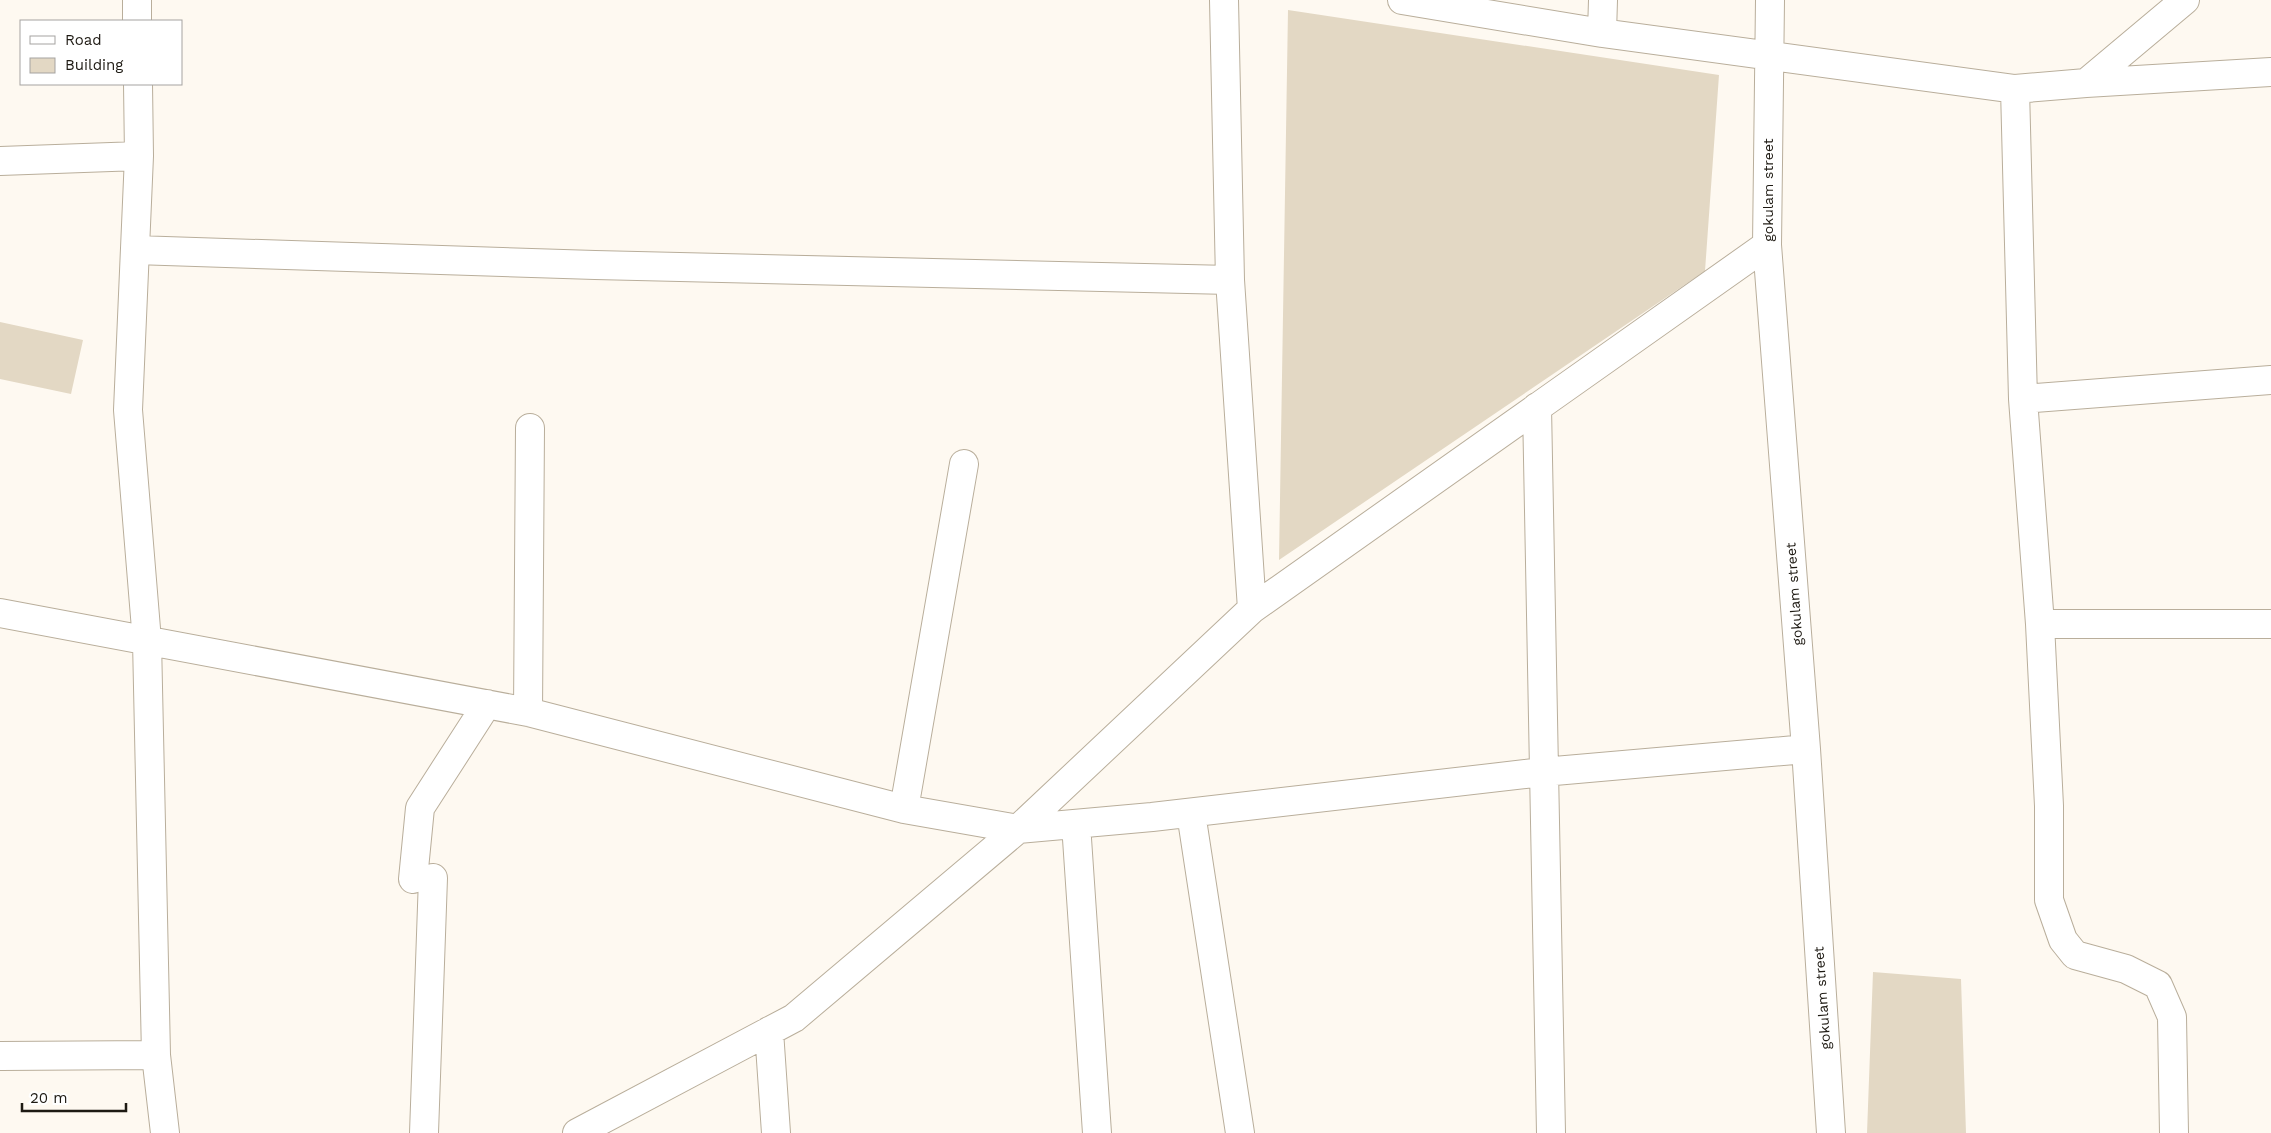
<svg xmlns="http://www.w3.org/2000/svg" width="2271" height="1133" font-family="'Work Sans',sans-serif">
<style>
.building{fill:#e3d8c4}
.lines{fill:none;stroke-linecap:round;stroke-linejoin:round}
.minor-casing{stroke:#b9ae9b;stroke-width:30}
.minor{stroke:#fff;stroke-width:28}
.labels{text-anchor:middle;dominant-baseline:central;stroke-width:4;stroke-linejoin:round;paint-order:stroke}
.street-label{font-size:14px;fill:#1e1a13;stroke:#fff}
</style>
<rect width="100%" height="100%" fill="#fef9f1"/>
<path class="building" d="M1288 10 1719 75 1705 271 1279 560Z
M0 322 83 340 71 394 0 379Z
M1873 972 1961 979 1966 1133H1867Z"/>
<g class="lines">
<defs>
<path id="minor" d="M137 0V21
M1224 0 1230 280
M1402 0 1602 33 2015 89 2086 83 2185 0
M1770 0 1767 245 1806 749 1831 1133
M1602 33 1603 0
M2086 83 2271 72
M138 84 139 156 128 410 147 641 156 1055 165 1133
M2015 89 2023 399 2040 624 2049 806V900L2063 940 2075 955 2126 969 2158 985 2172 1017 2174 1133
M0 161 139 156
M135 250 595 265 1230 280 1252 609
M2023 399 2271 380
M1537 407 1551 1133
M0 613 528 712 904 809 1018 829 1152 817 1543 772 1806 749
M2040 624H2271
M528 712 530 428
M904 809 964 464
M1191 813 1240 1133
M1076 824 1097 1133
M413 879 420 808 487 704
M769 1031 776 1133
M0 1056 156 1055
M424 1133 433 878
M577 1133 794 1018 1018 829 1252 609 1767 245"/>
</defs>
<use href="#minor" class="minor-casing"/>
<use href="#minor" class="minor"/>
</g>
<g class="labels">
<g class="street-label">
<text transform="translate(1768 190) rotate(-90)">gokulam street</text>
<text transform="translate(1794 594) rotate(-94)">gokulam street</text>
<text transform="translate(1822 998) rotate(-94)">gokulam street</text>
</g>
</g>
<rect x="20" y="20" width="162" height="65" fill="#ffffff" stroke="#a5a3a1"/>
<rect x="30" y="36" width="25" height="8" fill="#ffffff" stroke="#a5a3a1"/>
<text x="65" y="45" font-size="15" fill="#1e1a13">Road</text>
<rect x="30" y="58" width="25" height="15" fill="#e3d8c4" stroke="#a5a3a1"/>
<text x="65" y="70" font-size="15" fill="#1e1a13">Building</text>
<path d="M22 1103v8h104v-8" fill="none" stroke="#1e1a13" stroke-width="2.5"/>
<text x="30" y="1103" font-size="15" fill="#1e1a13" stroke="#ffffff" stroke-width="4" paint-order="stroke">20 m</text>
</svg>
